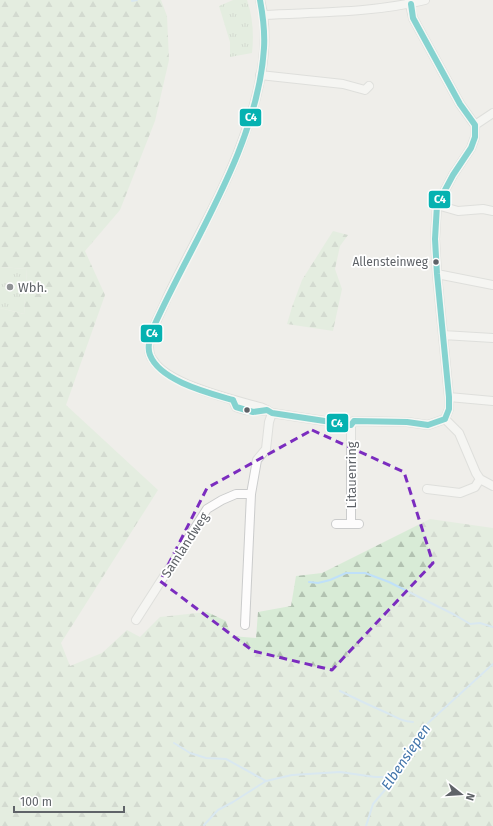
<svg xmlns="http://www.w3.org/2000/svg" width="493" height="826" font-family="'Fira Sans',sans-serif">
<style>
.grass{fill:url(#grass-tufts)}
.forest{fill:url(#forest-firs)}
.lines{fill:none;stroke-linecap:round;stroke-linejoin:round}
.stream{stroke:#bfe0f9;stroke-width:2}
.street-casing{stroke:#cbcccc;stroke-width:10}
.street{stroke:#fdfcfc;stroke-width:8}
.bus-1-casing{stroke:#fff;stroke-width:9}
.bus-1{stroke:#05b2b1;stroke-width:6}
.marked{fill:none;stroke:#7b2cbf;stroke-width:3;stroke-dasharray:8 5;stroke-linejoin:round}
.bus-dot{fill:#5f6368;stroke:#fff;stroke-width:1.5}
.poi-dot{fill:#919496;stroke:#fff;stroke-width:1.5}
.labels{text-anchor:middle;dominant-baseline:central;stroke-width:3.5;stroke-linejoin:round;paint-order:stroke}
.bus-label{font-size:12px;fill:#5f6368;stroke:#fff;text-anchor:end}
.poi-label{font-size:13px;fill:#5f6368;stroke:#fff;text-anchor:start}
.street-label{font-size:13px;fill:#5f6368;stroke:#fff}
.water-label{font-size:14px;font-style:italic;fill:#4174aa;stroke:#fff}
.line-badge{stroke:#fff;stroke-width:1.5}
.badge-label{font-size:11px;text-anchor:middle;font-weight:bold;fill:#fff}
</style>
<defs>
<pattern id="grass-tufts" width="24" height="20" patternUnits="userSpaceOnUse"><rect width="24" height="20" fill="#d8ebd6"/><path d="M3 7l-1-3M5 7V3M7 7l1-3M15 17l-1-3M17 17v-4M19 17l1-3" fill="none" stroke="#b2c2b1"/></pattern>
<pattern id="forest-firs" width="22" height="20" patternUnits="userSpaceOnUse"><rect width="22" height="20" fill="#d8ebd6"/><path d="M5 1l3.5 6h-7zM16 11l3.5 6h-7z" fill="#b2c2b1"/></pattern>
</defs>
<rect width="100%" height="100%" fill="#efeeea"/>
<path class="grass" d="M233 0H247C253 18 254 35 252 53L230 57V42L219 6Z
M0 267 27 269 24 314 0 308Z"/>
<path class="forest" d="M0 0H161L167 16 169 60 155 121 120 210 85 251 105 295 66 405 158 490 61 643 70 666 102 653 127 630 140 637 160 617 207 612 226 621 231 636 256 638 258 612 291 606 296 576 322 573 430 519 493 528V826H0V308L24 314 27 269 0 267Z
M333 231 348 235 340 246 335 269 342 289 333 331 287 324 292 307 302 280Z"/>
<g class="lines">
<path class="stream" d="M132 1 137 0
M309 582 318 583 330 580 346 573H365L389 582 455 615 470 624 480 623 493 627
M340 691C356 699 371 706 387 713 398 718 401 721 413 722
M174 743 190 753 206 758 226 759 266 781
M204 825 218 810 233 802 266 781 292 775 340 772 375 777H396
M366 826 373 804 396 777 428 723 493 664"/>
<defs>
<path id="street" d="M260 0C272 44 258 98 243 139 223 195 192 245 167 298 161 313 150 330 149 346 149 351 150 357 153 360 168 385 235 400 263 408L272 413 351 425 354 421 407 422 428 425 445 419
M409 0 413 18 460 104 475 125V137L471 148 453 175 437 205 435 239 437 274 449 397V409L445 419
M264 15C318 12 373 13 425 0
M260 75 343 84 365 90 369 86
M475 125 493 113
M437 205 458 211 483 209 493 211
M437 274 493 285
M443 335 493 338
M449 397 493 401
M233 400 236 407C246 411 255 412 267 410
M445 419 459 433 476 473 480 479 493 486
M427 489 460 493 475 487 480 479
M336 524H359
M351 524V425
M136 620 207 509 222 500 236 494H251
M245 625 251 494 257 460 266 449 269 422 272 413"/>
</defs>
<use href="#street" class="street-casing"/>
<use href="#street" class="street"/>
<defs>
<path id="bus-1" d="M411 4 413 18 460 104 475 125V137L471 148 453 175 437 205 435 239 437 274 449 397V409L445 419
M233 400C209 393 160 381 150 355 146 345 152 333 155 324 194 238 258 145 264 48 265 32 263 16 260 0
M233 400 236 407 253 412 267 410 272 413 351 425 354 421 407 422 428 425 445 419"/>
</defs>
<use href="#bus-1" class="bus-1-casing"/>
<use href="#bus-1" class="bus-1"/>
</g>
<path d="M0 0H493V826H0ZM312 430 404 472 433 563 332 670 253 651 160 581 207 488Z" fill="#efeeea" fill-opacity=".55" fill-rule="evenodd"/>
<path class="marked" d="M312 430 404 472 433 563 332 670 253 651 160 581 207 488Z"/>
<g class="bus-dot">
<circle cx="436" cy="262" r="3.5"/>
<circle cx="247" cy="410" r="3.5"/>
</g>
<circle class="poi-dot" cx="10" cy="287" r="4"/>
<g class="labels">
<g class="bus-label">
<text x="428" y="262">Allensteinweg</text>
</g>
<g class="poi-label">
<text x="18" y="287">Wbh.</text>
</g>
<g class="street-label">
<text transform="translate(351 475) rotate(-90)">Litauenring</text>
<text transform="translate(185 545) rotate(-57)">Samlandweg</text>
</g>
<g class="water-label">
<text transform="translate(406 757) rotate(-56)">Elbensiepen</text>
</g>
</g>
<g class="line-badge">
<rect x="239" y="108" width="23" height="19" rx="4" fill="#05b2b1"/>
<rect x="428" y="190" width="23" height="19" rx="4" fill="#05b2b1"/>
<rect x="140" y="324" width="23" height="19" rx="4" fill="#05b2b1"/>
<rect x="326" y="413" width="23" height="20" rx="4" fill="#05b2b1"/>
</g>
<g class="badge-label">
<text x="251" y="121">C4</text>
<text x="440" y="203">C4</text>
<text x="152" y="337">C4</text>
<text x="337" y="427">C4</text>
</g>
<g transform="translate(461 794) rotate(107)" stroke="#ffffff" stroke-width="3" paint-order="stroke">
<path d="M0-3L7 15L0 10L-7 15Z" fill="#5f6368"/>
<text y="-6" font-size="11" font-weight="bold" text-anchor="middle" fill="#5f6368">N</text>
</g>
<path d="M14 806v6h110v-6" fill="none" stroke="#5f6368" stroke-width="2"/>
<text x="20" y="806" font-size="12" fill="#5f6368" stroke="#ffffff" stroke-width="3" paint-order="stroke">100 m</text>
</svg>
